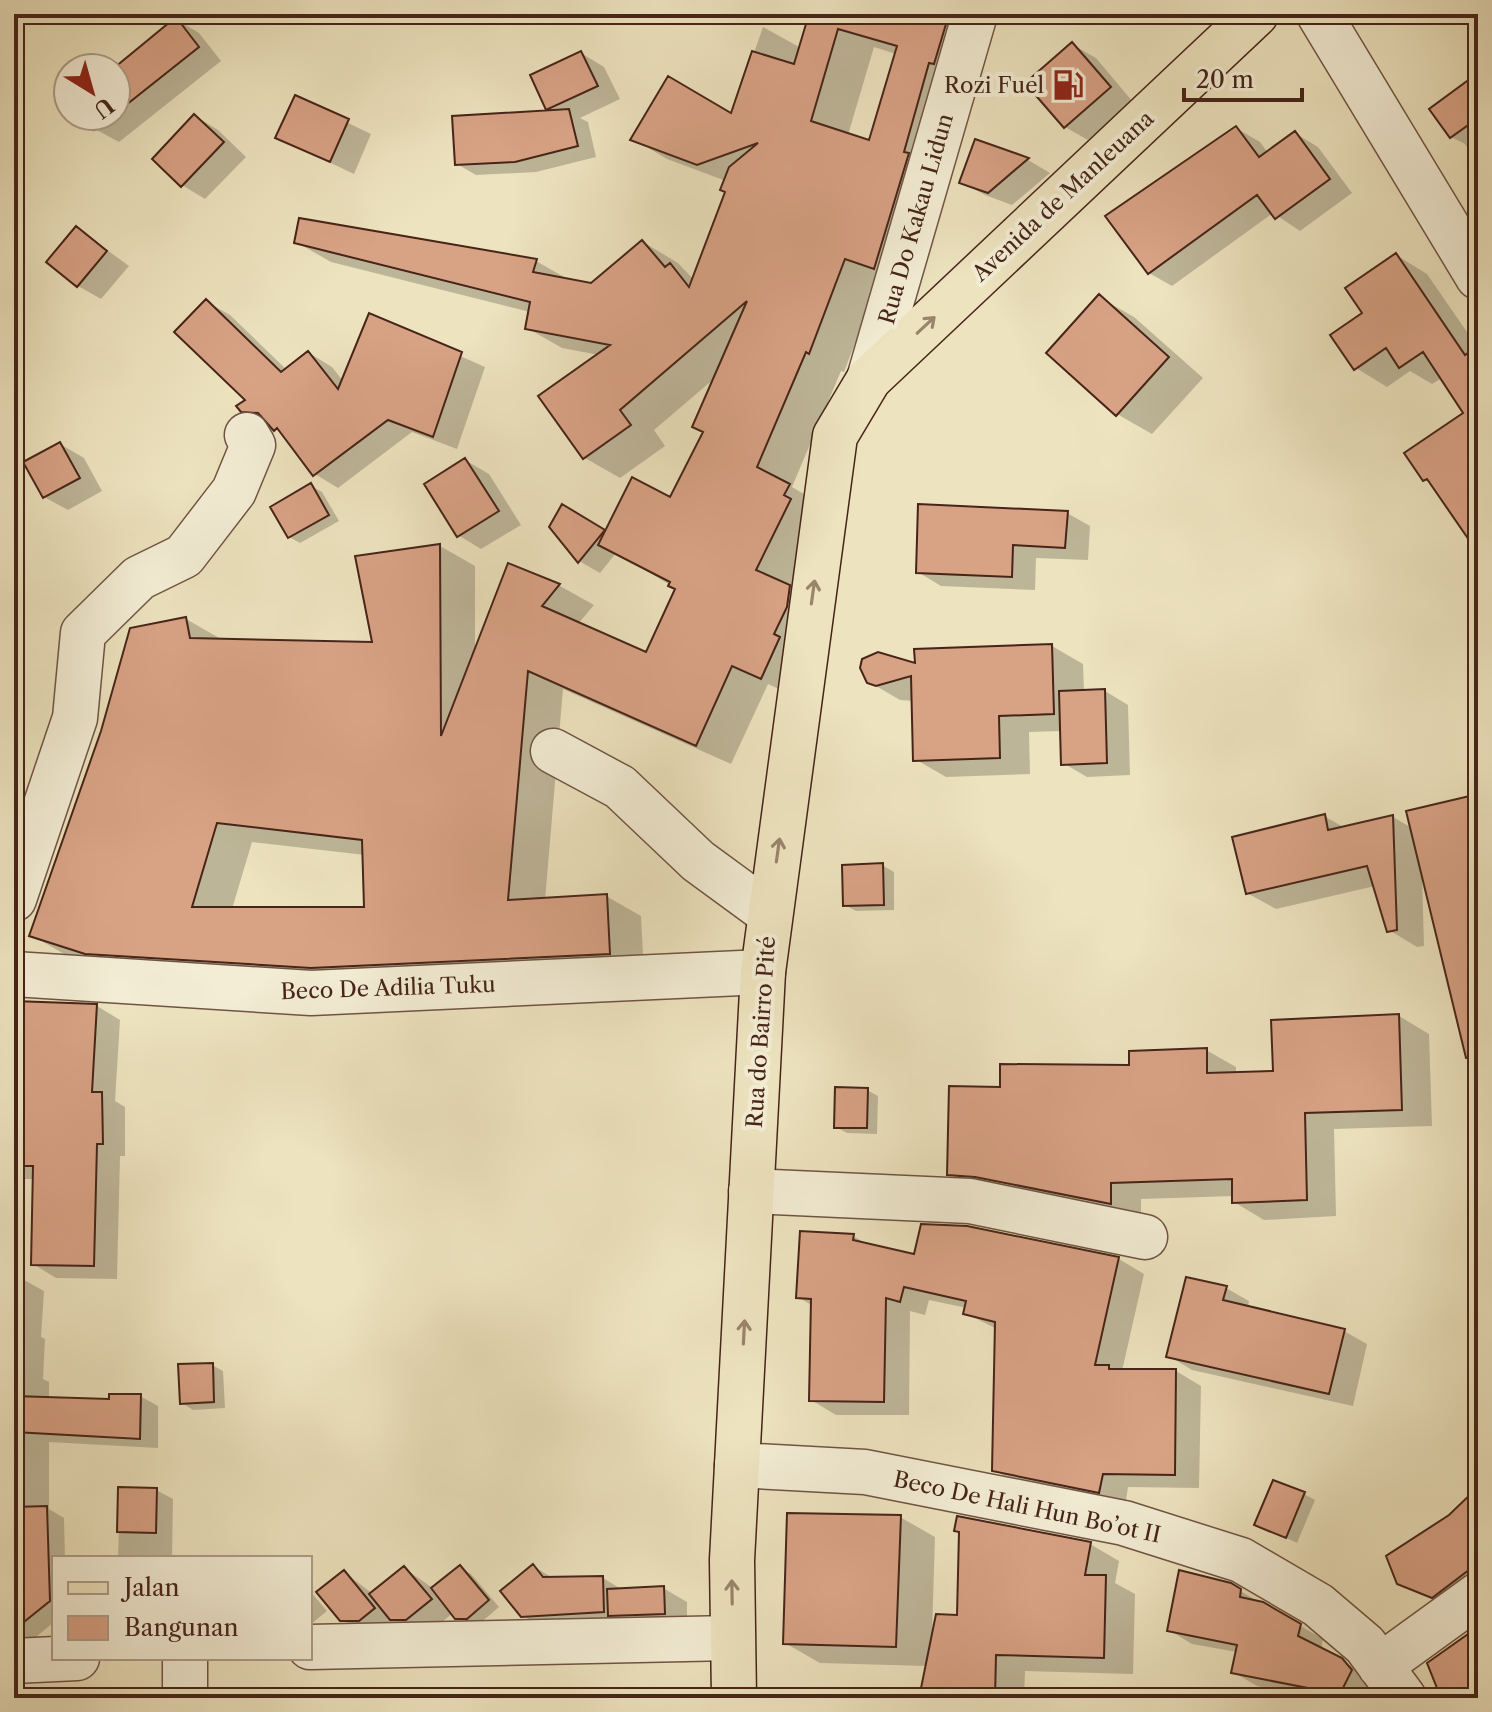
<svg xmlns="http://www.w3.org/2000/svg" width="1492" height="1712" font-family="'Libre Caslon Text',serif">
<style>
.shadow{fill:#0003;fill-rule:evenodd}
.building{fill:#d8a285;stroke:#462418;stroke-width:2;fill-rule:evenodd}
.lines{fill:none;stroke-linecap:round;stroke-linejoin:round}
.minor-casing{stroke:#705442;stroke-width:47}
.major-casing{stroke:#462418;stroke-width:47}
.minor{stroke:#f3edd5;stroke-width:44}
.major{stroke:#ede3bf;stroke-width:44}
.oneway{stroke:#9a846c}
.labels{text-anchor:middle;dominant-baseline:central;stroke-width:8;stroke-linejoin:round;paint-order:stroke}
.poi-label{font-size:22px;fill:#462418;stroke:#f3edd5;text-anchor:end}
.street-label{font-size:22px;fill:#462418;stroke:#f3edd5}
</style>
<rect width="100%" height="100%" fill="#ede3bf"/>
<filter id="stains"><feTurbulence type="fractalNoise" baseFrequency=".0025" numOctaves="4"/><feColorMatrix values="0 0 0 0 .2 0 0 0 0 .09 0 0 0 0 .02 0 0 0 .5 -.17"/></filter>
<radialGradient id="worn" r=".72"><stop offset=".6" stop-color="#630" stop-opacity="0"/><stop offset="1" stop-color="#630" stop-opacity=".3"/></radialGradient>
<path class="shadow" d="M810 14H996L880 278 844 372 841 371 792 487 824 506 825 521 791 588 824 607 796 697 768 684 731 764 563 689 545 900 606 896 641 916 644 973H122L66 955 31 935 186 619 221 639 374 644 440 546 475 566V653L509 566 560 586 594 605 578 624 647 655 677 589 616 553 600 573 579 561 562 507 606 533 671 500 705 433 715 378 654 430 665 446 620 478 585 458 541 396 599 355 562 348 527 328 530 312 331 262 296 242 536 261 571 281 592 285 643 242 678 263 694 280 727 192 726 181 667 159 633 139 732 116 763 27 801 48ZM874 47 896 54 870 142 848 135ZM252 842 365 855 366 909H232Z
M176 19 199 33 221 61 119 142 95 129 85 116H116V68Z
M1073 45 1096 58 1133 102 1088 140 1065 127Z
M581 53 604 67 620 99 580 118 588 122 596 157 536 172 476 175 457 164 553 112 548 109Z
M1478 76V164L1465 144 1451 137Z
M296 98 371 134 354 174 278 138Z
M195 116 218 130 246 157 205 199 182 185Z
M1236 128 1260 142 1268 153 1295 133 1318 147 1352 193 1300 231 1273 213 1172 286 1149 273Z
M976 141 1028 160 1050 173 1012 205 985 195 961 182Z
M77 228 129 266 101 299 78 286Z
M1396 255 1427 274 1478 348V547L1433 485 1425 480 1466 413 1442 378 1432 384 1410 371 1387 387 1356 368 1365 313Z
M1099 297 1134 317 1203 378 1152 434 1117 414Z
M207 302 230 315 287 370 309 353 332 367 343 381 370 316 485 367 457 449 412 432 338 488 315 474 285 435 242 410 248 400Z
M60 444 84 458 102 491 68 510 44 497Z
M465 460 489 474 521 525 481 549 458 535Z
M311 486 322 492 339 521 300 543 289 537Z
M1067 513 1090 526 1088 560 1036 558 1035 590 941 586 918 572Z
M1052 646 1083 664 1084 692 1105 691 1128 705 1130 775 1087 777 1063 763 1062 731 1029 732 1030 774 946 777 915 759 914 701 900 700 869 682 917 666Z
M1469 798 1478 803V1050L1422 877 1424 946 1417 947 1389 930 1375 886 1276 909 1247 893 1324 816 1345 828 1393 817 1412 828Z
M882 865 894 872V910L856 911 845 905Z
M14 1003 97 1006 120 1020 115 1101 125 1107V1156H120L117 1279 56 1278 33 1264 35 1179H14Z
M1399 1016 1429 1034 1432 1126 1334 1129 1336 1216 1264 1220 1234 1202V1196L1141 1199V1220L980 1191 949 1174 1002 1089 1206 1050 1236 1067V1074L1275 1073Z
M867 1090 878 1096 877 1134 847 1133 836 1127Z
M967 1228 1119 1259 1144 1274 1122 1371H1176L1201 1386 1199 1488 1128 1487 1125 1506 1019 1485 994 1470 997 1329 965 1313 967 1308 929 1300 925 1315 910 1311 909 1415H836L811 1400 813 1306 798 1297 853 1236 872 1247 915 1256Z
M14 1281H26L44 1291 41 1337 45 1339 43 1379 49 1382V1399L111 1401 140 1396 158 1406V1448L49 1442V1509L64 1518 65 1558H54V1622L31 1641 14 1631Z
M1226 1288 1249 1301 1248 1308 1344 1331 1367 1344 1353 1406 1192 1370 1169 1356Z
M212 1365 223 1371 225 1408 193 1410 182 1403Z
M1478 1469V1483L1472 1479Z
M120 1489 156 1490 173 1499 172 1558H118Z
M1478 1490V1595L1456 1610 1398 1582 1450 1517Z
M1304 1494 1315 1500 1297 1543 1261 1526Z
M900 1517 935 1537 932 1633 1090 1544 1119 1561 1115 1583 1135 1594 1133 1674 1025 1671 1024 1698H921L927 1666 820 1663 785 1643Z
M533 1566 551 1577 603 1578 621 1589 663 1588 687 1602V1627H542L523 1616Z
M404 1568 434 1589 460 1568 471 1574 499 1607 479 1624H469L453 1613 430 1632 415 1633 397 1622 383 1633 366 1634 342 1620 344 1572 373 1594Z
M1230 1585 1323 1639 1321 1650 1366 1674 1375 1685 1368 1698H1322L1257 1686 1233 1672 1237 1652 1192 1644 1169 1630Z
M310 1591 327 1611 310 1625Z
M323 1697 411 1698H323Z"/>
<path class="building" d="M809 14H949L934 64 929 63 904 152 909 153 874 269 845 259 809 354 806 352 757 467 790 484 784 495 791 499 756 570 790 585 787 607 774 634 780 637 761 679 732 666 696 746 528 671 508 900 607 894 610 954 311 968 85 954 29 936 101 731 130 628 186 617 190 638 372 642 355 556 440 544 441 736 508 563 560 584 542 606 646 652 675 589 668 586 670 582 598 545 632 477 670 497 703 432 692 427 747 301 620 410 631 425 583 459 538 396 610 345 525 329 530 302 294 243 299 218 537 259 533 272 591 283 642 240 665 267 670 263 689 287 725 192 720 190 729 167 758 143 697 165 630 140 668 76 731 113 752 51 794 64ZM838 29 897 46 869 140 811 121ZM217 823 362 840 364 907H192Z
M176 17 199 47 116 113 114 68Z
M1072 42 1111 87 1064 128 1025 83Z
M581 51 598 86 546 110 530 75Z
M1478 73V118L1450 138 1429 109Z
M295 95 349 119 330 162 275 138Z
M569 109 578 146 515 162 455 165 452 116Z
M194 114 224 142 181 187 152 159Z
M83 116H112L94 130Z
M1236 126 1259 157 1295 131 1330 179 1275 219 1257 195 1148 274 1105 216Z
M975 139 1029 158 988 193 959 183Z
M76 226 107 251 77 287 46 262Z
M1396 253 1465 355 1478 346V553L1427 479 1423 481 1404 453 1463 413 1423 352 1399 368 1386 348 1354 370 1330 335 1362 313 1345 288Z
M1099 294 1169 357 1116 416 1046 353Z
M206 299 281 372 308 351 338 389 369 313 462 352 433 437 388 420 313 476 277 428 274 431 258 413 241 412 236 406 245 400 174 332Z
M60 442 80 478 43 498 23 462Z
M465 458 499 511 457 537 424 484Z
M311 483 329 515 288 538 270 507Z
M562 504 605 530 578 563 549 527Z
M918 504 1068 511 1065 548 1013 545 1012 577 916 573Z
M1052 644 1054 714 999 716 1000 758 913 761 911 676 876 686 867 683 860 668 862 659 878 652 915 663 914 649Z
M1105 689 1107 763 1061 765 1059 691Z
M1474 795 1478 813V1057L1466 1058 1406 811Z
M1325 814 1328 830 1393 815 1397 930 1387 932 1367 866 1246 894 1232 837Z
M883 863 884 905 843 906 842 865Z
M14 1001 97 1004 92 1092H102L103 1144H97L94 1266 31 1265 33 1166H14Z
M1399 1014 1402 1110 1305 1113 1307 1200 1232 1203V1179L1111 1183V1204L975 1177 947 1175 949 1086 1000 1087V1064L1129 1065V1051L1207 1048V1073L1273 1071 1271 1020Z
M835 1087 868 1088 867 1128H834Z
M921 1224 967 1226 1119 1257 1095 1365H1109V1369H1176L1175 1475 1103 1474 1099 1493 992 1471 995 1322 963 1314 966 1301 904 1287 900 1302 886 1298 884 1402 809 1401 811 1299 796 1298 800 1231 854 1234 853 1240 914 1254Z
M1186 1277 1227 1286 1223 1300 1345 1329 1329 1394 1166 1357Z
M213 1363 214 1402 180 1404 178 1364Z
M109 1394H141L140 1439 14 1432V1396L109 1399Z
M1273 1480 1305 1492 1286 1538 1254 1525Z
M118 1487 157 1488 156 1533 117 1532Z
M1478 1487V1563L1432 1598 1397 1584 1386 1556 1449 1515Z
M47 1506 50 1601 14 1630V1507Z
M787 1513 901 1515 896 1647 783 1644Z
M957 1516 1091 1542 1085 1575H1106L1104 1658 996 1655 995 1698H919L936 1614 957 1615 959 1532 954 1531Z
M533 1564 543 1577 603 1576 604 1612 521 1617 500 1591Z
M460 1565 489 1600 467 1619H455L431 1588Z
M404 1566 432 1599 406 1620H390L369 1594Z
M344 1570 375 1608 359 1621H340L316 1592Z
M1179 1570 1231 1583 1241 1589 1240 1597 1263 1602 1301 1624 1298 1636 1342 1658 1352 1670 1338 1698 1313 1689 1231 1673 1237 1645 1167 1631Z
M664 1586 665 1614 608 1616 607 1589Z
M1478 1627V1698H1441L1427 1663Z"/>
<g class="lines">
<defs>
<path id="minor" d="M1319 14 1478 277
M869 379 975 14
M553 751 620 787 698 861 769 913
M14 899 75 718 83 633 139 578 184 556 234 491 253 445 247 435
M14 974 311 993 763 972
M751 1191 970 1201 1145 1237
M737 1465 865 1472 1124 1523 1241 1560 1318 1605 1365 1645 1404 1698
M310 1647 732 1638
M185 1658V1698
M14 1661 77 1658
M1380 1666 1478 1595"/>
<path id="major" d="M734 1698 732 1560 763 972 835 436 869 379 1256 14"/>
</defs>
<use href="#minor" class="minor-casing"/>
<use href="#major" class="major-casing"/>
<use href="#minor" class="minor"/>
<use href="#major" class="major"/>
</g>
<defs><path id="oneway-shaft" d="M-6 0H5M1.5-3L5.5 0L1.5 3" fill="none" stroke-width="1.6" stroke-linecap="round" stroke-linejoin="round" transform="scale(2)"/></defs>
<g class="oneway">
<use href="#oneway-shaft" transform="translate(926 325) rotate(-43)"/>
<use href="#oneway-shaft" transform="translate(813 592) rotate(-82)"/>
<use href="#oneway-shaft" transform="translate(778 850) rotate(-82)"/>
<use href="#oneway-shaft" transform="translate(744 1332) rotate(-87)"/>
<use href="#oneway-shaft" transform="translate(732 1592) rotate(-91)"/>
</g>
<defs>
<symbol id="fuel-bare" viewBox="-9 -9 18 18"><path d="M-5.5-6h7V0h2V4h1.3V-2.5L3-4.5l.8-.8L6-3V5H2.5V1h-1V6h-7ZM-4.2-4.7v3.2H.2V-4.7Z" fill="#8f2418" stroke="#f3edd5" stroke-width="2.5" paint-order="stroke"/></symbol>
</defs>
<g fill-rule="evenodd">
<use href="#fuel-bare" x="1046" y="63" width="44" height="44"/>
</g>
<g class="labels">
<g class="poi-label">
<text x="1044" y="85">Rozi Fuel</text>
</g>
<g class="street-label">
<text transform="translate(1063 196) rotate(-43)">Avenida de Manleuana</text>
<text transform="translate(916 219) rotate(-74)">Rua Do Kakau Lidun</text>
<text transform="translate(388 988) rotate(-2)">Beco De Adilia Tuku</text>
<text transform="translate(761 1032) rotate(-86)">Rua do Bairro Pité</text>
<text transform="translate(1027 1507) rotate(12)">Beco De Hali Hun Bo’ot II</text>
</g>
</g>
<rect width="1492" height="1712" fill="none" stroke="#ede3bf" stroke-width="48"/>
<rect x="16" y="16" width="1460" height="1680" fill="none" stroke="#462418" stroke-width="4"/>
<rect x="24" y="24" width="1444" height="1664" fill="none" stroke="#462418" stroke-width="2"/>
<rect x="52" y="1556" width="260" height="104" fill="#f3edd5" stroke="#ae9d89" stroke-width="2"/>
<rect x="68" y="1582" width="40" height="12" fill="#ede3bf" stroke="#ae9d89" stroke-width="2"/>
<text x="124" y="1596" font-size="24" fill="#462418">Jalan</text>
<rect x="68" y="1616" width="40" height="24" fill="#d8a285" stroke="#ae9d89" stroke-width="2"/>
<text x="124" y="1636" font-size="24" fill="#462418">Bangunan</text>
<g transform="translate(92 92) rotate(143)"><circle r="38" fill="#f3edd5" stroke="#ae9d89" stroke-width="2"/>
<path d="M0-6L14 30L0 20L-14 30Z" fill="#8f2418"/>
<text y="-12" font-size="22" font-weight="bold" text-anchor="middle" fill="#462418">U</text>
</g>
<path d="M1184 88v12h118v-12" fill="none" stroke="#462418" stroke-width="4"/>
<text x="1196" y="88" font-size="24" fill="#462418" stroke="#f3edd5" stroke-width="6" paint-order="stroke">20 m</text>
<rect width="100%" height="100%" filter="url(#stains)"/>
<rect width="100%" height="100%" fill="url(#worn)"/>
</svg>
